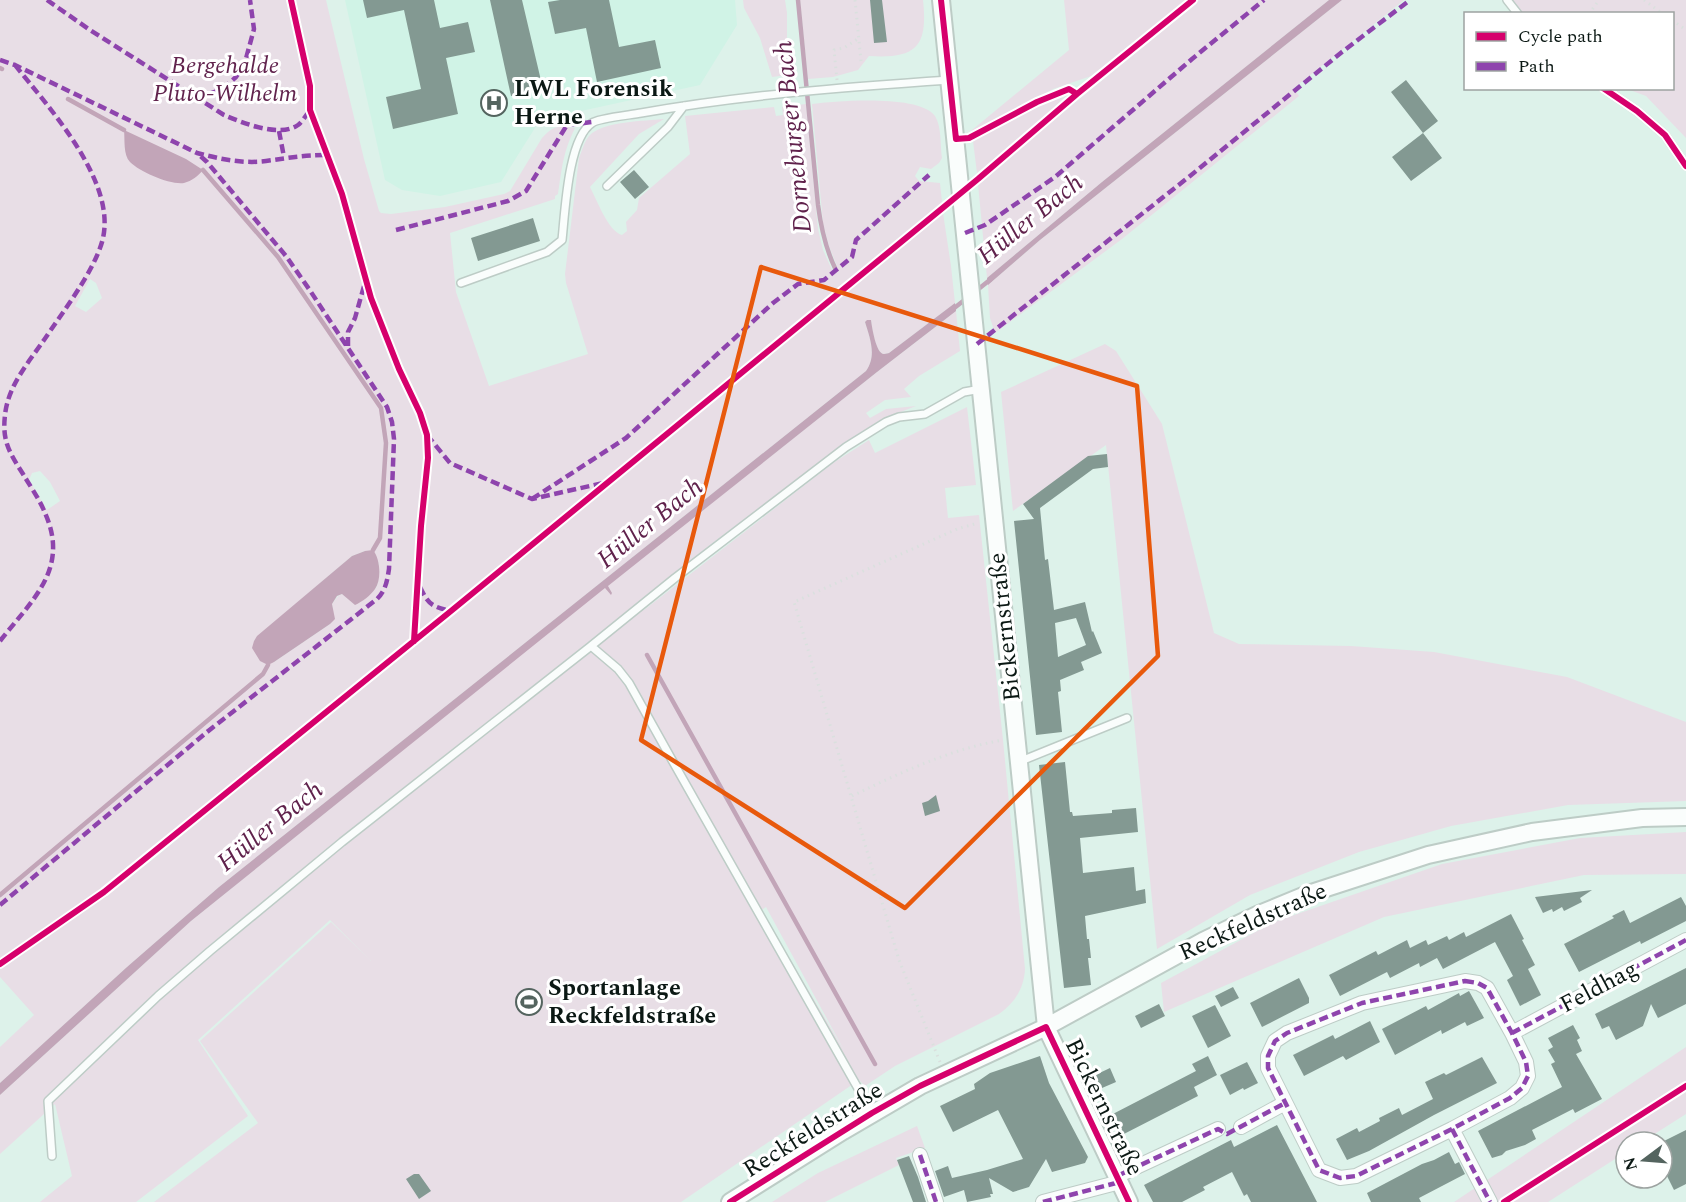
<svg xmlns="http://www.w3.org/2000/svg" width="1686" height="1202" font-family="Spectral,serif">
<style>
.built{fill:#d0f3e6}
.green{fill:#e8dee6;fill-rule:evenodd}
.water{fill:#c2a5b8}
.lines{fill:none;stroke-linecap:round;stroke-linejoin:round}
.stream{stroke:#c2a5b8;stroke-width:4.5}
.building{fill:#839992;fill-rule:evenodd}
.service-casing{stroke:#bdccc6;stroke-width:10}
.minor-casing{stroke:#bdccc6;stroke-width:16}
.tertiary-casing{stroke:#bdccc6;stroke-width:20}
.path{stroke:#dae0de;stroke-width:3;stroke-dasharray:1.5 4.5;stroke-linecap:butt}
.service{stroke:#fafdfc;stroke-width:7}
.minor{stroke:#fafdfc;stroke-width:14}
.tertiary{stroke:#fafdfc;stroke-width:16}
.quiet{stroke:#8e44ad;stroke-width:4.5;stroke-dasharray:9 4.5;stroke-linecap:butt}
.cycleway-casing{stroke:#fff;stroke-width:10}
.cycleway{stroke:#d6006c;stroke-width:6}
.marked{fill:none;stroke:#e8590c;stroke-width:4.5;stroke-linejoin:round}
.labels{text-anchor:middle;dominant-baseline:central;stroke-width:6;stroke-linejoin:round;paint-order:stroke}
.park-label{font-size:24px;font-style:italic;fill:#61234d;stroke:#fff}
.poi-label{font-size:24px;font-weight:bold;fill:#0b1814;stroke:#fff;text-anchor:start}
.street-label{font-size:24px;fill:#0b1814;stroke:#fff}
.water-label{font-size:26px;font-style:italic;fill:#60224c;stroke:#fff}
</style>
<rect width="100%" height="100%" fill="#ddf2ea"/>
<path class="built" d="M345 0H735L737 25 700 85 540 120 501 182 440 196 402 190 385 180Z"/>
<path class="green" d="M0 0H326L364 159 379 211 381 213 391 214 445 207 504 194 510 191 542 138C554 125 558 126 575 128 563 152 562 168 558 194L555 196V199L450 233 456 292 489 386 588 354 566 283 565 274 579 158C582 151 584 142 589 136 603 121 645 121 664 119L639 134 590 187C597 200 608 231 622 235L627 231 626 222 637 210 639 198 690 154 685 116 774 107 776 116 783 115 782 107 806 104 818 229 823 250 832 270 837 266 829 246 823 223 812 104C837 101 919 94 935 116 942 127 940 146 942 158L939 163 931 169 920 167 915 176 919 181 940 183 942 202 870 264 140 859 68 913 0 960ZM90 279 96 283 102 298 86 312 75 306ZM40 471 50 482 60 501 47 510 29 480 32 473ZM365 551 379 564 377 586 374 590 347 597 342 594 338 596 332 604 334 619 330 624 274 662 254 641 258 636 352 556Z
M743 0H785L787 13V75L772 77 760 38 744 8Z
M800 0H923C928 46 917 59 869 56L858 70 833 77 808 79Z
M1064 0H1187L1091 76 1053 89 973 133 972 130 1069 50Z
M1200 0H1329L1102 182 987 278 978 184 1050 123Z
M1342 0H1404L1294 88 1299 96 1122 239 995 333 990 318 988 285 1040 240Z
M1512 0H1686V138L1646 96 1627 89 1672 88V14L1523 13Z
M1054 97 1063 98 1051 111 977 173 973 141Z
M943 213 951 266 955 303 889 353C888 353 886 354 884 354 876 354 872 328 871 320L865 322C870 338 877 356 866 371L219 887 127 967 0 1083V1047L34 1015 0 977V969L97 902 152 860Z
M956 311 960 351 919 376 904 389 911 397 885 400 866 413 870 418 886 409 916 406 888 417 852 438 710 545 637 603 644 610 833 463 869 440 875 453 967 407 976 485 945 488 948 518 979 515 1003 740 1025 969C1024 988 1015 1003 999 1014L895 1066 865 1086 859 1080 681 1202H154L258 1123 200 1041 331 922 371 961 330 920 198 1040 248 1116 136 1202H40L72 1176 55 1104 0 1154V1095L191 921 605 587 611 594 612 593 607 586 877 372ZM766 907 845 1052 761 910Z
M1105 344 1116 351 1162 424 1214 633 1239 644 1351 646 1434 652 1567 677 1686 722V801L1568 805 1451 826 1359 852 1250 895 1157 949 1106 445 1013 511 1001 392Z
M1686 832V874L1584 875 1384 917 1164 1012 1161 983 1274 922 1442 864 1580 838Z
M1686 1047V1114L1642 1142H1626V1152L1548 1202H1454Z
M917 1126 925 1148 896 1158 899 1165 825 1202H772L818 1173Z"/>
<path class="water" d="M1329 0H1342L1040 240 988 285 987 278 1102 182Z
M124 130 186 159 203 170C198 176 192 181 184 183 170 185 140 172 130 162 123 155 125 139 124 130Z
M955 303 956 311 877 372 608 586 612 593 611 595 605 588 191 921 0 1095V1083L127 967 219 887 866 371C877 356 870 338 865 322L867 320H871C872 327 876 354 884 354 886 354 888 353 889 353Z
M373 550C380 558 382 579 375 589 371 595 362 602 355 605L342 594 337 596 332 604 335 619 330 624 274 662 268 665 260 661 252 648 254 641 257 636 352 556 365 551Z"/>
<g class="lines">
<path class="stream" d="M798 0 818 205C821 228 825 247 835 268
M0 68 2 69
M68 99 124 130
M203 170 278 257 381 408 386 443 380 538 373 550
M976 291 991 279
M953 309 967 298
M647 655 875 1064
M0 895 263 674 268 665"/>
</g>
<path class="building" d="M363 0H434L440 28 468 22 475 52 446 58 458 114 393 129 386 97 421 89 404 10 367 18Z
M490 0H522L543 89 511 96Z
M560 0H609L619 47 655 40 661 68 597 82 586 28 555 34 548 2Z
M870 0H882L887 42 874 43Z
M1406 80 1438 121 1423 133 1391 92Z
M1423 133 1442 158 1411 181 1392 157Z
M634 170 649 187 635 199 620 182Z
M533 218 540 241 478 261 471 238Z
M1107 454 1108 467 1093 469 1040 508 1045 560 1048 559 1054 610 1085 602 1092 632 1093 631 1102 653 1081 662 1084 670 1060 680 1061 691 1058 692 1062 732 1036 735 1014 521 1034 519 1023 504 1088 456ZM1076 618 1086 645 1058 657 1055 623Z
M1065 762 1070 812H1072L1073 816 1112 813V810L1136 808 1138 832 1080 838 1083 873 1134 867 1136 891 1145 889 1146 903 1085 916 1087 939H1089L1091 958H1088L1091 985 1064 988 1039 765Z
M936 795 940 811 925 816 922 803 928 801Z
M1592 890 1580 898 1582 902 1564 911 1562 907 1553 912 1552 909 1543 913 1535 897Z
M1681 897 1686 906V921L1641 944 1640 941 1579 972 1564 944 1614 918 1612 916 1624 910 1630 923Z
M1511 914 1524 939 1522 940 1535 965 1528 969 1541 995 1520 1006 1507 980 1513 976 1495 942 1443 969 1437 958 1420 967 1419 963 1390 978 1387 972 1340 996 1329 975 1376 951 1378 955 1407 940 1410 948 1426 940 1428 945 1447 936 1449 940 1464 932 1466 937Z
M1686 968V1004L1658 1018 1651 1004 1643 1026 1616 1040 1609 1026 1602 1029 1595 1014Z
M1299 978 1309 998V1003L1262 1027 1250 1003Z
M1233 987 1239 998 1221 1007 1215 996Z
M1469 991 1484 1018 1467 1026 1465 1022 1442 1034 1441 1030 1395 1055 1382 1029 1426 1006 1428 1010 1459 993 1460 996Z
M1159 1004 1165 1016 1141 1028 1135 1016Z
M1215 1005 1231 1036 1208 1048 1192 1016Z
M1370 1021 1380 1042 1346 1060 1343 1056 1304 1076 1293 1055 1333 1035 1335 1039Z
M1573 1025 1580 1038 1577 1040 1582 1051 1576 1054 1602 1099 1575 1113 1573 1109 1532 1130 1536 1139 1525 1145 1506 1151 1502 1155 1492 1158 1478 1131 1562 1087 1551 1064 1555 1062 1548 1050 1553 1047 1548 1038Z
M1040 1056 1049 1083 1088 1157 1085 1163 1052 1172 1046 1159 1029 1187 1013 1192 989 1178 993 1194H990L991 1197 967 1202 964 1190 944 1197 935 1171 948 1166 952 1178 987 1170 1023 1159 998 1110 953 1132 940 1106 975 1089 974 1084 990 1073Z
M1208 1056 1217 1075 1194 1087 1198 1096 1120 1136 1109 1116 1196 1071 1192 1064Z
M1482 1057 1497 1083 1434 1115 1369 1151 1347 1160 1336 1139 1357 1128 1359 1132 1380 1121 1379 1118 1399 1108 1402 1115 1433 1099 1425 1082 1444 1073 1446 1075Z
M1247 1062 1258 1083 1244 1090 1243 1088 1230 1095 1220 1075Z
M1110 1068 1116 1082 1095 1091 1089 1078Z
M1277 1125 1317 1202H1251L1247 1194 1244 1196 1232 1172 1203 1187 1205 1190 1182 1202H1153L1144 1185 1231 1140 1234 1147Z
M1686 1130V1184L1674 1190 1662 1166V1142Z
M1449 1152 1455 1164 1459 1162 1465 1174 1419 1198 1421 1202H1371L1367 1193 1422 1164 1434 1160Z
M909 1156 918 1177 926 1202H913L897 1160Z
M414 1174H419L431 1191 419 1199 406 1179Z"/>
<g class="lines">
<defs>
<path id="service" d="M1507 0 1518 14
M1603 88 1637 111 1665 135 1686 166
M607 186 668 127 684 106
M461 283 547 252 562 240C565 213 568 138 592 123 598 118 631 115 641 113 743 95 846 87 950 80
M591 646 675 578 846 447 886 422 899 417 925 414 964 392 981 389
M1021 761 1127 718
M52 1156 48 1101 158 996 210 951 342 842 591 646 618 669 629 683 672 760 872 1113"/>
<path id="minor" d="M1465 981 1478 983 1487 988 1512 1033 1526 1062 1528 1076 1522 1088 1510 1098 1452 1129 1356 1176 1340 1178 1319 1170 1268 1068V1056L1275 1041 1287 1033 1362 1003Z
M1512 1033 1686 940
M1241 1127 1285 1103
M1452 1129 1490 1202
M920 1155 936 1202
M1117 1176 1218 1129
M1043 1202 1120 1182"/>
<path id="tertiary" d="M941 0 1046 1027 1129 1202
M730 1202 843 1131 920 1086 1046 1027 1203 941 1257 915 1308 894 1428 855 1532 832 1642 818 1686 817"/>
</defs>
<use href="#service" class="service-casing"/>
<use href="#minor" class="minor-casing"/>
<use href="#tertiary" class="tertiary-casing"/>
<path class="path" d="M855 0 861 61
M1644 0 1663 14
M1589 14 1599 0
M1672 20 1686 30
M837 80 834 50 844 48 859 38
M852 796C900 773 950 749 1003 740
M940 1062 899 960 794 602 957 529 978 523"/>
<use href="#service" class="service"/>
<use href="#minor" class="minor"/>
<use href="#tertiary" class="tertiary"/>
<path class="quiet" d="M47 0 90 30 224 115C243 123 279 138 298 125 303 121 306 115 310 110
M0 60 15 65 197 153C220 159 243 164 266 161 288 158 304 155 327 155
M197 98 223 89 236 77 244 66 254 29 250 0
M279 131 284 157
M396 230 508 201 526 191 567 125 592 122
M965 233 985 225 1055 177 1192 59 1264 0
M977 344 1190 176 1342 52 1410 0
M348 346V332L355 318 364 286
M427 435 450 463 532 499 603 483
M532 499 626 438 773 303 798 284 824 280 852 257 856 240 929 175
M420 587C428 604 432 607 451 611
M0 641C32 600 70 569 45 513 40 500 30 486 23 474 9 452 2 441 5 415 8 386 28 363 44 340 62 313 93 273 102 242 119 183 49 108 15 65
M0 905 207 732 377 599C386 590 387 581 389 569L394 439 392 422 387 407 309 289 286 256 207 162 197 153
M1465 981 1478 983 1487 988 1512 1033 1526 1062 1528 1076 1522 1088 1510 1098 1452 1129 1356 1176 1340 1178 1319 1170 1268 1068V1056L1275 1041 1287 1033 1362 1003Z
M1512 1033 1686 940
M1452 1129 1490 1202
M920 1155 936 1202
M1117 1176 1218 1129 1227 1134 1285 1103
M1043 1202 1120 1182"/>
<defs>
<path id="cycleway" d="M291 0 310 86V110L342 194 371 298 399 369 420 413 427 435 428 458 421 526 414 641
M941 0 956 139 969 138 1037 102 1069 89 1077 94
M1603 88 1637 111 1665 135 1686 166
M0 964 104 892 451 611 978 179 1077 94 1193 0
M730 1202 872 1113 920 1086 1046 1027 1129 1202
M1504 1202 1686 1086"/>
</defs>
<use href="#cycleway" class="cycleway-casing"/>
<use href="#cycleway" class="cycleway"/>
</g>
<path class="marked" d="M761 267 1137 386 1158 656 905 908 641 740Z"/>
<defs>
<symbol id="hospital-ring" viewBox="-11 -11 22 22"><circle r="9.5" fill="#fff" stroke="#54645f" stroke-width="1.5"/><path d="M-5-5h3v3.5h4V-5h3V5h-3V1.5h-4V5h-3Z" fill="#54645f"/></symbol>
<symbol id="stadium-ring" viewBox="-11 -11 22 22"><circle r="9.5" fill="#fff" stroke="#54645f" stroke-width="1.5"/><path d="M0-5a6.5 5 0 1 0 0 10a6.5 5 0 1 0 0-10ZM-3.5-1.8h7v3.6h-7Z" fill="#54645f"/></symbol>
</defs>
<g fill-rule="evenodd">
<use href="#hospital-ring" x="479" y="88" width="30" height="30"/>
<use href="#stadium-ring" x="514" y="987" width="30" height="30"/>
</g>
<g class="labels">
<g class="park-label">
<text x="225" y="66">Bergehalde<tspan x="225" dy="28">Pluto-Wilhelm</tspan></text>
</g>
<g class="poi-label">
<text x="514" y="89">LWL Forensik<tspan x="514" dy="28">Herne</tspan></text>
<text x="548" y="988">Sportanlage<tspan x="548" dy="28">Reckfeldstraße</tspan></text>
</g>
<g class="street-label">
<text transform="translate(1005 627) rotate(-96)">Bickernstraße</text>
<text transform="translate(1253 922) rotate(-24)">Reckfeldstraße</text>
<text transform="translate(1599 987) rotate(-28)">Feldhag</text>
<text transform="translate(1104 1107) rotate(64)">Bickernstraße</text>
<text transform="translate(813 1130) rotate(-32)">Reckfeldstraße</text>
</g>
<g class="water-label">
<text transform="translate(793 137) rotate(-96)">Dorneburger Bach</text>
<text transform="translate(1030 219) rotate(-39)">Hüller Bach</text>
<text transform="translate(650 523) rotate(-39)">Hüller Bach</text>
<text transform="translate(270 826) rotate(-39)">Hüller Bach</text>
</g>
</g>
<rect x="1464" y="12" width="210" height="78" fill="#ffffff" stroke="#9da3a1" stroke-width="1.5"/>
<rect x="1476" y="32" width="30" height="9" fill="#d6006c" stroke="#9da3a1" stroke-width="1.5"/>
<text x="1518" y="42" font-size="18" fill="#0b1814">Cycle path</text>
<rect x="1476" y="62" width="30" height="9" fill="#8e44ad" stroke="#9da3a1" stroke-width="1.5"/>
<text x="1518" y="72" font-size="18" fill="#0b1814">Path</text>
<g transform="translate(1644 1160) rotate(254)"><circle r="28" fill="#ffffff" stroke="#9da3a1" stroke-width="1.5"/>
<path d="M0-4.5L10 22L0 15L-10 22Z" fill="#54645f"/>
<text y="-9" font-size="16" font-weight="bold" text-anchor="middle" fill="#0b1814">N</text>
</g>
</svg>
